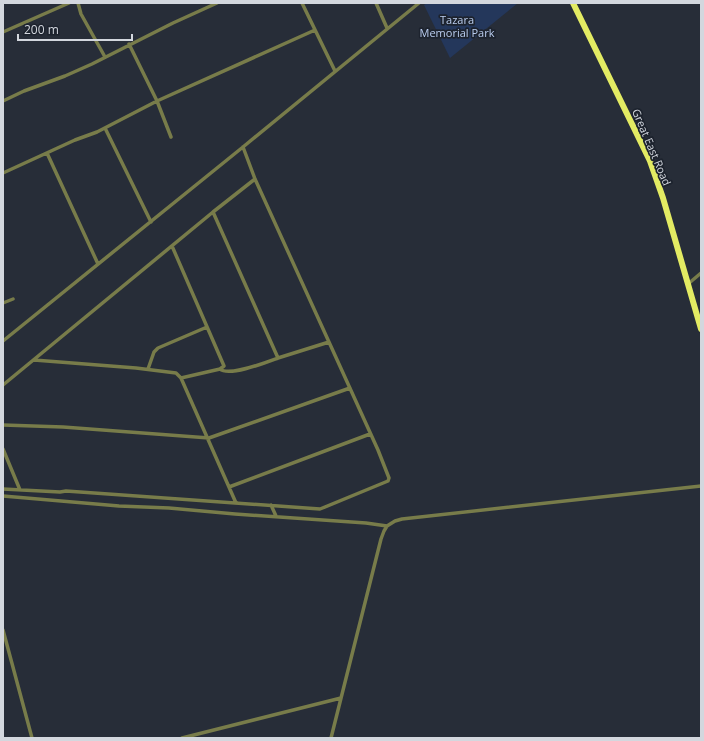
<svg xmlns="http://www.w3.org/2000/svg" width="704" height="741" font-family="'Open Sans',sans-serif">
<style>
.green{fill:#24375b}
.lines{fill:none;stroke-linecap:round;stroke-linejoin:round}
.street{stroke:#787c4a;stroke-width:3.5}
.highway{stroke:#e3eb63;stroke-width:6}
.labels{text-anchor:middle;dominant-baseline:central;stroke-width:3.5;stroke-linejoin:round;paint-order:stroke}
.park-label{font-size:11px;fill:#bacdef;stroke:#1d232e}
.street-label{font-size:11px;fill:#d3d7de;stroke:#1d232e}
</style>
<rect width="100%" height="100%" fill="#272d38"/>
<path class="green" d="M427 3H518L450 58 424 5Z"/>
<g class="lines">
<path class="street" d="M78 3 81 14 105 57
M302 3 335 71
M376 3 387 28
M3 32 69 3
M129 44 157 101 171 137
M3 101 24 91 65 76 92 64 173 23 217 3
M105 128 151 222
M47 153 98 264
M3 173 75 140 97 132 157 101 315 30
M213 212 278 358 329 342
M172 246 224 366 220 369 181 378
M688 284 701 273
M3 303 13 299
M3 341 243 147 419 3
M34 360 136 368 176 373 181 378 236 503
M148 369 154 352 158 348 207 327
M220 369C229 377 267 362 278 358
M3 385 213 212 255 179
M3 425 63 427 209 438 350 388
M3 449 20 490
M229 487 370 434
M3 489 60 492 66 491 320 509 388 481 389 478 378 450 255 179 243 147
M3 496 119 506 169 508 235 514 366 523 387 526
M271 505 276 516
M3 630 32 738
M182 738 341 698
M331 738 381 539 384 531 387 526 395 521 402 519 701 486"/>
<path class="highway" d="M573 3 650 161 663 198 701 329"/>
</g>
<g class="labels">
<g class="park-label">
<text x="457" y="19">Tazara<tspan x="457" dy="13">Memorial Park</tspan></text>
</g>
<g class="street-label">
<text transform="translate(652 147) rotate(67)">Great East Road</text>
</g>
</g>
<rect width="704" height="741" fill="none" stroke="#d3d7de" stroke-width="8"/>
<path d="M18 34v6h114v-6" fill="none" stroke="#d3d7de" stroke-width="2"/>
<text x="24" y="34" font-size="12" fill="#d3d7de" stroke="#1d232e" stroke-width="3" paint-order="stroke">200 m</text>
</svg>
